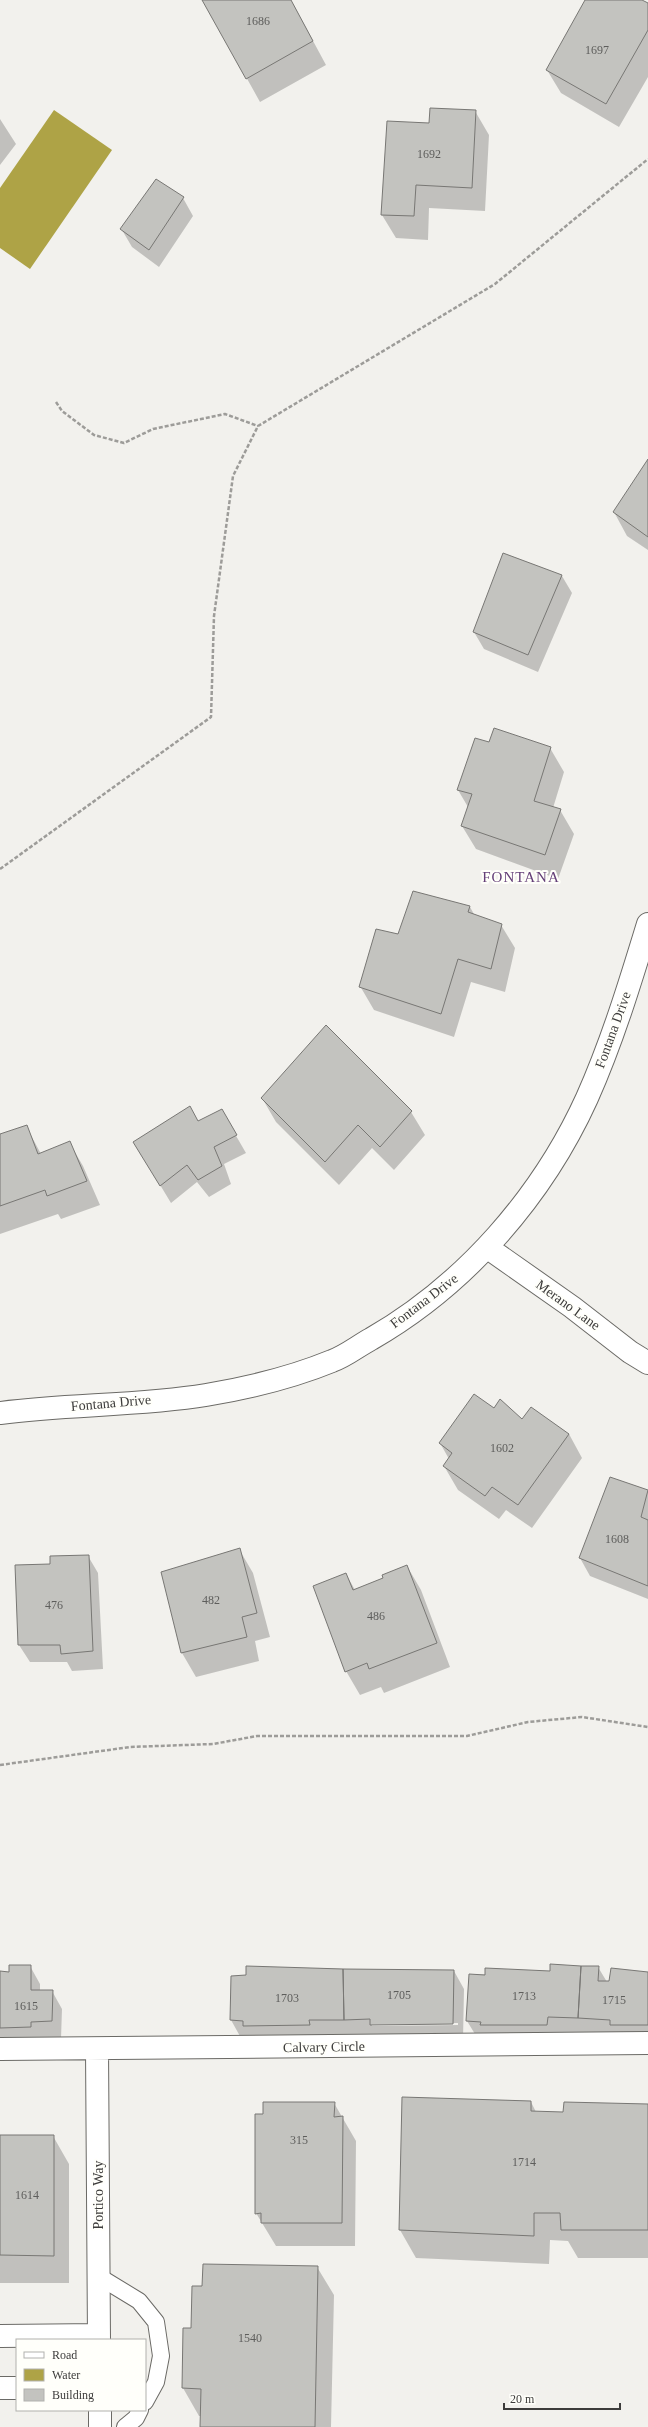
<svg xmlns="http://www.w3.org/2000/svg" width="648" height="2427" font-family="'Times New Roman',serif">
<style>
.water{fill:#aea346}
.shadow{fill:#0003;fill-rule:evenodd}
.building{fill:#c3c3bf;stroke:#787774}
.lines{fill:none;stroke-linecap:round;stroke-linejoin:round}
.service-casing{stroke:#6b6a66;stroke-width:18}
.minor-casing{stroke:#6b6a66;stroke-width:24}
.path{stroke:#9d9c99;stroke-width:2.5;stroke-dasharray:4 2;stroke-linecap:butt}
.service{stroke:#fff;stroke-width:16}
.minor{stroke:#fff;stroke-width:22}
.labels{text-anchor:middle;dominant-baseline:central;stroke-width:4;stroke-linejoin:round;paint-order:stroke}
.number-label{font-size:12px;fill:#5e5e5c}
.street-label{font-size:14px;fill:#3d3c3b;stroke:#fffffa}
.neighbourhood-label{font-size:15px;letter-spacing:1px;fill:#643f78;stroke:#fffffa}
</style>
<rect width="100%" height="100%" fill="#f2f1ed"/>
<path class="water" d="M54 110 112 150 30 269 0 248V188Z"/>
<path class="shadow" d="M203 0H291L326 65 260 102Z
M587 0H640L648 4V77L619 127 561 93 547 70Z
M475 111 489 135 485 211 429 208 428 240 396 238 382 215 430 124Z
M0 119 16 144 0 165Z
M183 198 193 216 159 267 132 247 122 230Z
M648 461V550L627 536 614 512Z
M562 576 572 593 538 672 484 649 474 632Z
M490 743 550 748 564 772 553 808 560 810 574 834 558 879 476 849 462 826 468 807 458 790Z
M470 907 475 916 501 925 515 948 505 992 471 982 454 1037 374 1010 360 986 399 935Z
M262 1098 411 1112 425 1135 394 1170 372 1148 339 1185 276 1122Z
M221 1110 246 1153 224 1164 231 1184 209 1197 197 1182 171 1203 145 1160 199 1122Z
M26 1126 41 1154 69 1142 83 1166 100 1205 61 1219 58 1214 0 1234V1135Z
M500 1401 522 1420 569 1434 582 1458 532 1528 506 1510 499 1519 458 1490 444 1466 449 1459 440 1443 494 1409Z
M611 1478 648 1491V1599L590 1576 580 1558Z
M239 1549 253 1573 270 1637 255 1641 259 1661 196 1677 182 1653 162 1573Z
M88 1556 98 1573 103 1669 72 1671 67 1662H30L19 1645 51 1565Z
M407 1566 421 1590 450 1667 384 1693 381 1687 360 1695 346 1671V1574L355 1590 385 1578Z
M30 1966 40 1984V1991H52L62 2009 61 2039 0 2045V1972L10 1973Z
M247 1967 454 1971 464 1989 463 2041 241 2038 231 2020 232 1977 247 1976ZM458 2023V2025L372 2026V2024Z
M598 1967 607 1982 648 1973V2042L478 2039 467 2021 470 1975 551 1972Z
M531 2102 536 2112 564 2113 648 2105V2258H578L568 2241 550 2240 549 2264 416 2258 400 2230Z
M334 2103 356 2141 355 2246H276L256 2213 264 2115Z
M0 2136H53L69 2164V2283H0Z
M317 2267 334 2295 331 2427H201L202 2416H199L183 2388 192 2329Z"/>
<path class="building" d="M202 0H291L313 41 246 79Z
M585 0H642L648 3V30L606 104 546 70Z
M430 108 476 110 472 188 416 185 414 216 381 215 387 121 429 123Z
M156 179 184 197 149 250 120 229Z
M648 459V537L613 512Z
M503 553 562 575 528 655 473 632Z
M494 728 551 747 534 801 561 809 545 855 461 826 472 794 457 790 475 738 489 742Z
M413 891 470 906 468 912 502 924 491 969 458 959 441 1014 359 987 376 929 398 934Z
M326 1025 412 1111 380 1147 358 1125 325 1162 261 1098Z
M190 1106 198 1121 222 1109 237 1135 214 1147 222 1166 198 1180 187 1165 160 1186 133 1142Z
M27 1125 38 1154 70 1141 87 1181 47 1196 45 1190 0 1206V1134Z
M474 1394 494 1408 500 1399 522 1419 531 1407 569 1434 518 1505 492 1487 485 1496 443 1466 452 1453 439 1443Z
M610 1477 648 1490 641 1517 648 1520V1586L579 1558Z
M240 1548 257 1613 242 1617 247 1637 181 1653 161 1572Z
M89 1555 93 1651 61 1654 60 1645H18L15 1565 50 1564V1556Z
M407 1565 437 1643 369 1669 367 1663 345 1672 313 1586 346 1573 353 1590 383 1578 382 1575Z
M550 1964 581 1966 578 2018 548 2017 547 2025H480L481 2022 466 2021 469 1974 485 1975V1968L550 1971Z
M9 1965H31V1990H53L52 2021 31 2022V2027L0 2028V1971L9 1972Z
M246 1966 343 1969 344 2020H309L310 2025 243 2026V2021L230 2020 231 1976 246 1975Z
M581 1966H599L598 1981H609L611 1968 648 1972V2025H610V2020L578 2018Z
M343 1969 454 1970 453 2024 370 2025V2019L344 2020Z
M402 2097 531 2101V2111L563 2112 564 2102 648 2104V2230H561L560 2213H534V2236L399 2230Z
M263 2102H335L334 2117 343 2116 342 2223H261V2213L255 2214V2114H263Z
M0 2135H54V2256L0 2255Z
M203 2264 318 2266 315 2427H200L201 2389 182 2388 183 2328H191L192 2286H202Z"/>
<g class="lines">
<defs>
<path id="service" d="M98 2276 139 2301 156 2322 161 2356 156 2382 145 2402
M125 2427 136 2418 140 2410"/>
<path id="minor" d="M488 1248 572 1307 630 1352 648 1363
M0 1413C68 1404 139 1406 206 1395 248 1388 293 1377 332 1361 346 1356 358 1346 371 1339 465 1285 542 1197 587 1098 612 1042 630 983 648 924
M0 2049 648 2043
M97 2049 99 2340
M0 2336 99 2335
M0 2388H17
M100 2410V2427"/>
</defs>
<use href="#service" class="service-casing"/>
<use href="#minor" class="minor-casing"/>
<path class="path" d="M56 402 62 411 94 435 124 443 153 429 225 414 258 426
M0 869 211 717 214 616 233 476 258 426 495 284 648 159
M0 1765 130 1747 213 1744 257 1736H467L528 1722 582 1717 648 1727"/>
<use href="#service" class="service"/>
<use href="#minor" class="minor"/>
</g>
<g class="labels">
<g class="number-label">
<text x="258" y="21">1686</text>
<text x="597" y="50">1697</text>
<text x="429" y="154">1692</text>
<text x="502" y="1448">1602</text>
<text x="617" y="1539">1608</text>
<text x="211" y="1600">482</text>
<text x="54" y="1605">476</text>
<text x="376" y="1616">486</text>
<text x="399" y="1995">1705</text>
<text x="524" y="1996">1713</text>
<text x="287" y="1998">1703</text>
<text x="614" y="2000">1715</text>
<text x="26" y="2006">1615</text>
<text x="299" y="2140">315</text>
<text x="524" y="2162">1714</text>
<text x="27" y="2195">1614</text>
<text x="250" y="2338">1540</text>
</g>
<g class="street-label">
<text transform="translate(613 1030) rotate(-70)">Fontana Drive</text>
<text transform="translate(424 1301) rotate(-37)">Fontana Drive</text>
<text transform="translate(568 1305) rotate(36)">Merano Lane</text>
<text transform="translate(111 1403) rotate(-5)">Fontana Drive</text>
<text transform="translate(324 2047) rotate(-1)">Calvary Circle</text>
<text transform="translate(98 2195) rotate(-90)">Portico Way</text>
</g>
<g class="neighbourhood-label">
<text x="521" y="877">FONTANA</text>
</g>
</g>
<rect x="16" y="2339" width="130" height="72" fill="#fffffa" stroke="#b1b1ae"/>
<rect x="24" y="2352" width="20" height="6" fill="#ffffff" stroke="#b1b1ae"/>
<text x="52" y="2359" font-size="12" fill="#3d3c3b">Road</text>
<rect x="24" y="2369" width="20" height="12" fill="#aea346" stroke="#b1b1ae"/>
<text x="52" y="2379" font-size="12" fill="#3d3c3b">Water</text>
<rect x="24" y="2389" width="20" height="12" fill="#c3c3bf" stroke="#b1b1ae"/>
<text x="52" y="2399" font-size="12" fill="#3d3c3b">Building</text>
<path d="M504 2403v6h116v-6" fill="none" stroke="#3d3c3b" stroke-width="2"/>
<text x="510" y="2403" font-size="12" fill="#3d3c3b" stroke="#fffffa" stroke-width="3" paint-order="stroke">20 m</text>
</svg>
